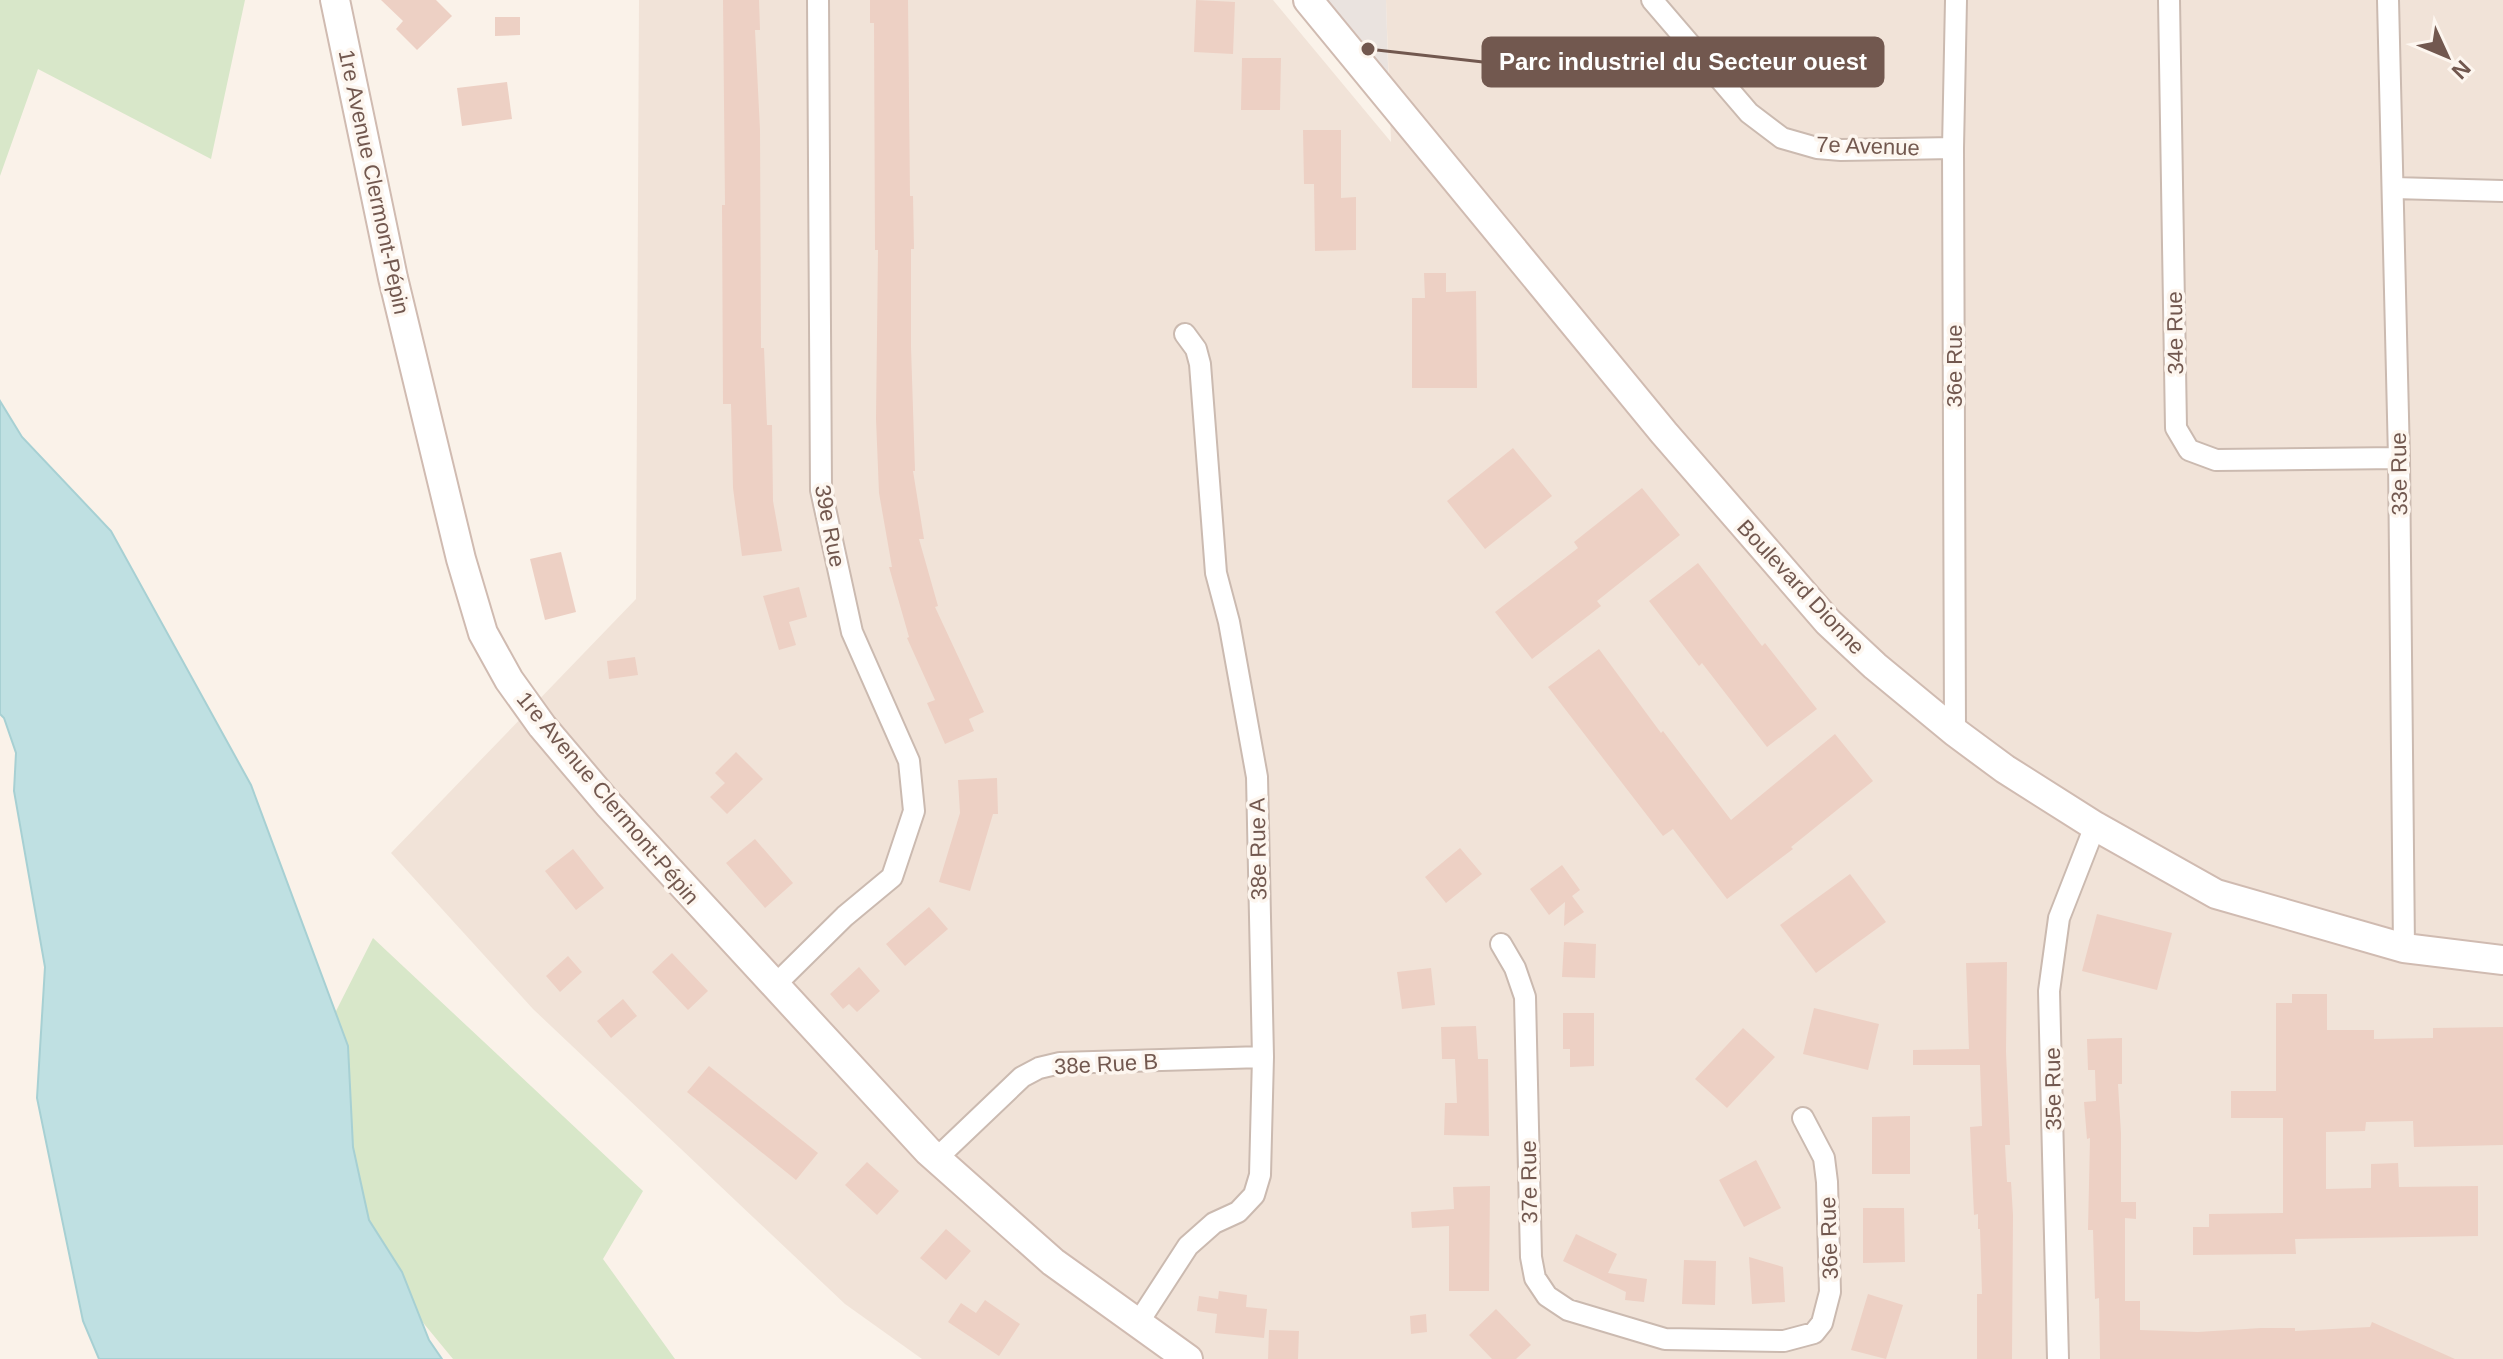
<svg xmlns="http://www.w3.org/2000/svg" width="2503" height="1359" font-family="Arial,sans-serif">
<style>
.residential{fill:#f1e3d8}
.industrial{fill:#eae3df}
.green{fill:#d8e7c9}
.water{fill:#bfe0e2;stroke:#a7d0d3;stroke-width:2}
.building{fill:#edd0c4}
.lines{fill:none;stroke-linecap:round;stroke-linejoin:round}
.street-casing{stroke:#cbbab0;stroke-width:24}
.secondary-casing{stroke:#d0bbb1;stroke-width:32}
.street{stroke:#fff;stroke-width:20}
.secondary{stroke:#fff;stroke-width:28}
.labels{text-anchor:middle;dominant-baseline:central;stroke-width:7;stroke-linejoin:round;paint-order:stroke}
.street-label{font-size:22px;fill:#72584f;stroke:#fdf6ef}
.leader{fill:none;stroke:#72584f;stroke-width:3}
.callout-dot{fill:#72584f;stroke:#fdf6ef;stroke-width:3}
.callout{fill:#72584f;stroke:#72584f;stroke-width:3}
.callout-label{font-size:24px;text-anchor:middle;font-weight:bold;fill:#fff}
</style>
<rect width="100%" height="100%" fill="#faf2e9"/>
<path class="residential" d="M639 0H1273L1391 142 1386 0H2503V1359H922L845 1304 533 1009 391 853 636 599Z"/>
<path class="industrial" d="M1308 0H1386L1389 99Z"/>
<path class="green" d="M0 0H245L211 159 38 69 0 176Z
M373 938 643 1191 603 1259 675 1359H453L420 1319 402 1272 369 1220 353 1147 348 1046 335 1013Z"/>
<path class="water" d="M0 401 22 437 111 531 251 785 348 1046 353 1147 369 1220 402 1272 429 1340 442 1359H99L83 1321 37 1098 45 967 14 791 16 753 4 718 0 714Z"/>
<path class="building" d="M381 0H436L452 16 417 50 396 29 403 21Z
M723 0H759L760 30H755L760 130 761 348H764L767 425H772L773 501 782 551 742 556 733 488 731 404H723L722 205H725Z
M870 0H908L910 196H913L914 249H911V347L915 471H913L924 539H919L938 606 935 607 984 712 969 719 974 731 945 744 927 703 935 700 907 638 909 637 889 567H892L879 493 876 419 878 250H875L874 23H870Z
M1196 0 1235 2 1233 54 1194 52Z
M495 17H520V35L495 36Z
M1242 58H1281L1280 110H1241Z
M507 82 512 119 462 126 457 88Z
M1303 130H1341V198L1356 197V250L1315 251 1314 184H1304Z
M1424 273H1446V292L1476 291 1477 388H1412V298H1425Z
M1513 448 1552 496 1485 549 1447 501Z
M1642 488 1680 535 1597 601 1601 606 1532 659 1495 612 1578 548 1574 542Z
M561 552 576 612 545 620 530 559Z
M1698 563 1762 646 1765 643 1817 709 1767 747 1702 663 1699 666 1649 601Z
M799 587 807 617 789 622 796 645 779 650 763 596Z
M1599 649 1661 733 1663 731 1731 820 1835 734 1873 781 1791 847 1793 849 1727 899 1673 829 1663 836 1548 687Z
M635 657 638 675 609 679 607 661Z
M736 752 763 779 727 814 710 797 725 783 715 773Z
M997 778 998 814H993L970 891 939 882 960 813 958 780Z
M755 839 793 883 765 908 726 863Z
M1460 848 1482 874 1446 903 1425 877Z
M573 849 604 888 576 910 545 871Z
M1562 865 1580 890 1572 896 1584 912 1564 926 1565 902 1549 915 1530 889Z
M1850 874 1886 922 1816 973 1780 925Z
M929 907 948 929 905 966 886 944Z
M2097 914 2172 933 2157 990 2082 971Z
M1564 942 1596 944 1595 978 1562 977Z
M672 953 708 991 688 1010 652 972Z
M568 956 582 972 560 992 546 976Z
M2007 962 2006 1052 2010 1145H2005L2007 1182H2011L2013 1215 2012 1359H1977V1294H1982L1980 1229H1978V1214L1974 1215 1970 1127 1982 1126 1980 1065H1913V1050L1969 1049 1966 963Z
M859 967 880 991 857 1012 849 1004 843 1009 830 994Z
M1431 968 1435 1005 1402 1009 1397 972Z
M2292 994H2327V1030H2374V1039L2433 1038V1028L2503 1027V1145L2414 1147 2413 1121 2366 1122 2365 1131 2326 1132V1189L2371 1188V1164L2398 1163 2399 1187 2478 1186V1236L2295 1239 2296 1254 2193 1255V1227H2209V1214L2283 1213V1118H2231V1091H2276V1003H2292Z
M623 999 637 1016 611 1038 597 1021Z
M1814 1008 1879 1024 1868 1070 1803 1054Z
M1563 1013H1594V1066L1570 1067V1049H1563Z
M1476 1026 1478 1059H1488L1489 1136 1444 1135 1445 1103H1457L1455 1059H1442L1441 1027Z
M1743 1028 1775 1057 1727 1108 1695 1079Z
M2122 1038V1084H2118L2121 1133V1202H2136V1219L2125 1218V1301H2140V1330L2198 1332 2261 1328H2295V1331L2370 1327 2372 1322 2455 1359H2100L2099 1298 2095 1299 2093 1230H2088L2090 1138 2087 1139 2084 1102 2096 1101 2095 1070H2088L2087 1039Z
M709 1066 818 1153 796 1180 687 1092Z
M1910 1116V1174H1872V1117Z
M1756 1160 1781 1208 1744 1227 1719 1180Z
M867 1162 899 1191 877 1215 845 1185Z
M1490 1186 1489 1291H1449V1226L1412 1228 1411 1212 1454 1209 1453 1187Z
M1863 1208H1904L1905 1262 1863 1263Z
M946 1229 971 1251 946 1280 920 1258Z
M1576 1234 1617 1254 1608 1273 1647 1279 1644 1302 1625 1300 1626 1292 1563 1261Z
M1749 1257 1783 1267 1785 1302 1752 1304Z
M1684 1260 1716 1261 1715 1305 1682 1304Z
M1219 1291 1247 1295 1246 1307 1267 1309 1264 1338 1215 1333 1217 1314 1197 1311 1199 1296 1218 1299Z
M1868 1294 1903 1305 1886 1359 1851 1350Z
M985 1300 1020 1324 999 1356 948 1322 961 1303 976 1313Z
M1496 1309 1531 1345 1516 1359H1492L1469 1335Z
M1426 1314 1427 1332 1411 1334 1410 1316Z
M1269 1330 1299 1331 1298 1359H1268Z"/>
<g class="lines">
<defs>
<path id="street" d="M1652 0 1749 113 1782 138 1817 148 1841 150 1953 148
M2169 0 2176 428 2189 450 2216 460 2399 458
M2388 0 2399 458 2404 948
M2394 188 2503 191
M1955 732 1953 148 1956 0
M1501 944 1515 968 1525 997 1531 1257 1535 1278 1547 1296 1568 1310 1665 1339 1784 1341 1814 1333 1822 1323 1830 1292 1827 1182 1824 1158 1803 1118
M776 984 845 916 892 877 914 811 909 761 852 632 821 490 818 0
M936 1159 1022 1077 1039 1068 1060 1063 1263 1057
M1138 1323 1188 1246 1214 1223 1238 1212 1254 1195 1260 1175 1263 1057 1257 777 1229 622 1216 573 1200 364 1196 349 1185 334
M2058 1359 2049 991 2059 918 2095 826"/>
<path id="secondary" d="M335 0 393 278 461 559 483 633 509 680 542 726 609 805 928 1151 1053 1262 1188 1359
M1308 0 1664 433 1828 622 1875 666 1955 732 2005 769 2095 826 2216 894 2404 948 2503 960"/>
</defs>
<use href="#street" class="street-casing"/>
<use href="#secondary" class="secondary-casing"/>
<use href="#street" class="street"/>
<use href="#secondary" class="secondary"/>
</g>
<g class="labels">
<g class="street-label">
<text transform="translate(1868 146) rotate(2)">7e Avenue</text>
<text transform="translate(374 182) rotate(78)">1re Avenue Clermont-Pépin</text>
<text transform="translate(2175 333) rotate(-91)">34e Rue</text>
<text transform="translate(1954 366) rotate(-90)">36e Rue</text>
<text transform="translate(2399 474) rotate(-91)">33e Rue</text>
<text transform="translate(830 526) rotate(79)">39e Rue</text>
<text transform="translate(1801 587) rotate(47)">Boulevard Dionne</text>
<text transform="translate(608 798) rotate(50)">1re Avenue Clermont-Pépin</text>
<text transform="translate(1258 849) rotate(-91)">38e Rue A</text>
<text transform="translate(1106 1064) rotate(-3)">38e Rue B</text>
<text transform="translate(2053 1089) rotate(-91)">35e Rue</text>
<text transform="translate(1529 1182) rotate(-91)">37e Rue</text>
<text transform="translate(1829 1238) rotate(-92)">36e Rue</text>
</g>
</g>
<path class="leader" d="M1368 49L1483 62"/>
<circle class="callout-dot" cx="1368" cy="49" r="8"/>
<rect class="callout" x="1483" y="38" width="400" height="48" rx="8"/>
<g class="callout-label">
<text x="1683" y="70">Parc industriel du Secteur ouest</text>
</g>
<g transform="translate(2447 56) rotate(134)" stroke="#fdf6ef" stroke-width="6" paint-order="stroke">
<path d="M0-6L14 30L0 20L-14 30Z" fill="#72584f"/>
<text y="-12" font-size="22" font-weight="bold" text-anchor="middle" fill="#72584f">N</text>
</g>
</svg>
